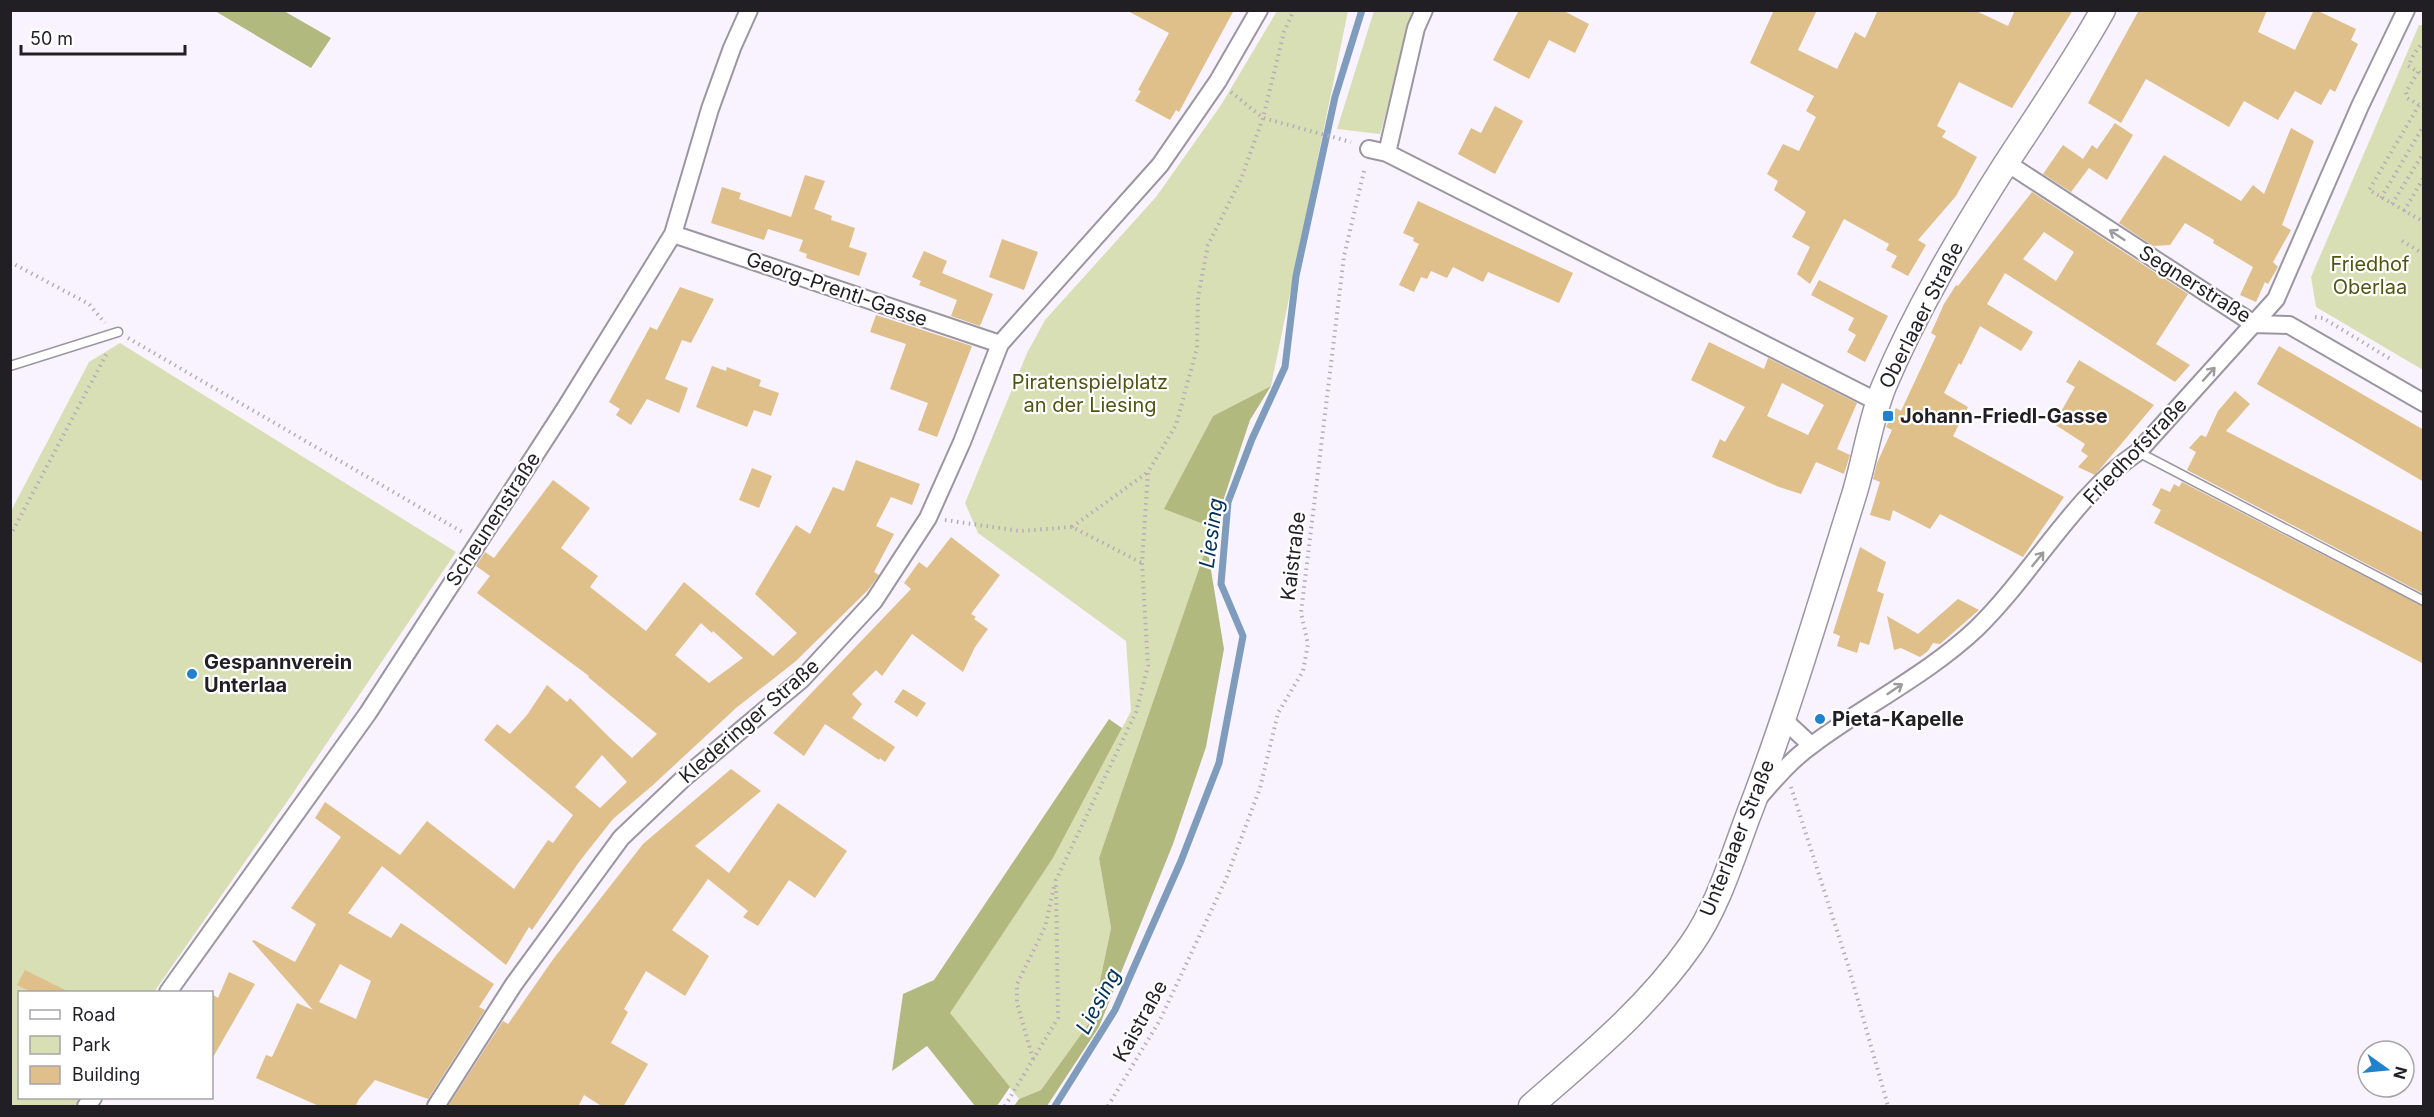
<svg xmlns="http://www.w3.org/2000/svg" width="2434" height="1117" font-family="Inter,sans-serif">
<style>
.green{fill:#d9dfb5}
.forest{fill:#b2b97f}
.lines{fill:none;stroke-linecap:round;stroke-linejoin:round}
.stream{stroke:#7f9cbd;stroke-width:7}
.building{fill:#dfbf8a;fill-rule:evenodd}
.service-casing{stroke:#9b96a0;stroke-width:11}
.minor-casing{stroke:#9b96a0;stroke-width:20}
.secondary-casing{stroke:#9b96a0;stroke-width:27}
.path{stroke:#b3aeb8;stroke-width:4;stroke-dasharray:1.5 4.5;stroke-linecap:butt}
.service{stroke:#fff;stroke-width:8}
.minor{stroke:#fff;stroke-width:16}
.secondary{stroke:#fff;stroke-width:24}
.oneway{stroke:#9c9a9c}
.poi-dot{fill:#2081cd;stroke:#fff;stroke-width:2}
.labels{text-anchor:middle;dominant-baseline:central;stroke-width:4.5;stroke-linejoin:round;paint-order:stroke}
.park-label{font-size:20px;fill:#505513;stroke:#fff}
.street-label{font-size:20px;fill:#221f24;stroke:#fff}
.poi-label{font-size:20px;font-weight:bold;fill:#221f24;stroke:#fff;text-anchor:start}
.water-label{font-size:21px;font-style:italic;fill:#01315a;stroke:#fff}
</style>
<rect width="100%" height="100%" fill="#f9f3ff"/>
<path class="green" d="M1277 11H1348L1271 386 1213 416 1165 509 1214 528 1099 858 1111 928 1092 1019 1041 1090 1019 1099 949 1013 1053 858 1131 711 1126 641 978 533 965 503 1027 353 1045 320 1156 197 1221 105Z
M1374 11H1415L1380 134 1337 129Z
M2419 25H2423V370L2316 307 2311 277Z
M120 343 456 552 291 796 154 992H20V1098H80L74 1106H11V511L89 362Z"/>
<path class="forest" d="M215 11H284L331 38 311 68Z
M1271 386 1250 420 1214 528 1164 509 1213 416Z
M1207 546 1224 649 1206 747 1173 844 1099 1027 1047 1106H1014L1019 1099 1041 1090 1092 1019 1111 928 1099 858Z
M1109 719 1122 728 1053 858 950 1013 1010 1087 997 1106H975L927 1046 892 1071 903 994 934 980Z"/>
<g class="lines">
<path class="stream" d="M1055 1106 1115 1010 1181 861 1219 763 1243 636 1221 584 1228 502 1252 439 1285 367 1296 276 1335 97 1362 10"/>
</g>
<path class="building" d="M1126 10H1234L1179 112 1176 110 1170 120 1135 101 1141 91 1138 90 1169 33Z
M1519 10H1562L1589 24 1575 53 1549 40 1529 79 1493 60Z
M1774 10H1817L1798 50 1837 69 1855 32 1865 38 1878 10H1974L2008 26 2015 10H2073L2012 108 1959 82 1937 126 1946 131 1942 137 1977 157 1956 196 1918 240 1926 245 1908 276 1891 267 1897 256 1886 250 1889 244 1844 219 1810 284 1797 274 1810 247 1792 237 1806 212 1774 190 1778 181 1767 174 1783 144 1799 151 1816 117 1806 111 1814 96 1750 63Z
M2139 10H2267L2258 32 2295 50 2314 10H2316L2356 29 2351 40 2358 44 2335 92 2330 89 2321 105 2295 91 2278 120 2244 101 2229 127 2146 79 2121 123 2088 103Z
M1495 106 1523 121 1495 174 1458 154 1471 128 1481 133Z
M2115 123 2133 135 2107 180 2089 168 2071 192 2043 174 2063 145 2083 159 2092 145 2097 149Z
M2291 128 2314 141 2282 225 2291 230 2273 262 2278 267 2268 284 2265 282 2256 302 2240 295 2253 267 2213 243 2214 240 2185 223 2170 245 2153 246 2119 223 2164 155 2241 201 2253 185 2264 194Z
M805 175 825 181 814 209 832 216 831 220 855 228 849 247 867 253 859 276 806 258 807 254 799 251 803 240 768 229 764 240 711 223 722 187 741 193 739 199 791 217Z
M2032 192 2188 294 2156 344 2190 365 2175 382 2005 273 1987 304 2033 332 2021 351 1980 326 1961 365 1959 363 1944 393 1968 407 1953 436 2064 497 2023 557 1940 514 1930 529 1893 510 1890 521 1870 515 1880 482 1873 479 1877 463 1892 430 1886 427 1896 408 1901 411 1936 336 1931 333 1944 304 1956 285 1958 286ZM2044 232 2074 252 2056 281 2023 259Z
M1418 201 1573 273 1559 303 1488 272 1483 282 1453 267 1447 278 1431 271 1427 279 1421 277 1414 292 1399 285 1419 244 1413 241 1414 238 1403 233Z
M1002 239 1038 252 1024 290 989 277Z
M924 251 947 261 942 273 993 294 980 326 951 316 957 300 919 285 921 281 912 277Z
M1819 280 1888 316 1865 362 1847 352 1856 335 1848 330 1854 318 1811 295Z
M680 287 714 299 691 343 682 340 665 379 688 388 679 413 647 399 631 425 616 415 620 409 609 402 650 327 657 330Z
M876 315 972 346 937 437 918 430 928 403 890 389 906 344 870 332Z
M1709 342 1764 369 1768 358 1857 403 1837 449 1850 455 1844 474 1816 462 1801 494 1779 487 1712 457 1720 439 1725 442 1745 407 1691 380ZM1782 383 1824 405 1808 435 1767 416Z
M2279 346 2424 430V482L2257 384Z
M2079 360 2154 405 2095 475 2078 467 2088 456 2081 451 2085 444 2054 424 2075 387 2066 382Z
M712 366 726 371 727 367 761 380 759 386 779 393 771 416 754 410 747 427 696 407Z
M2235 391 2250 404 2226 431 2424 533V594L2187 470 2196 452 2189 448 2201 435 2206 437 2218 411Z
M856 460 920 484 912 505 891 497 876 526 894 534 874 572 879 575 868 590 796 661 736 708 653 785 613 819 579 862 532 930 529 927 506 965 382 866 348 913 391 938 401 923 494 984 479 1007 485 1010 428 1099 375 1080 359 1099 355 1107H321L256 1078 266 1055 272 1057 297 1003 313 1010 252 941 254 940 295 962 316 924 291 908 341 837 315 818 325 802 400 855 427 821 514 889 548 840 553 843 573 815 484 740 497 724 510 734 527 715 547 685 567 702 570 698 610 738 632 758 657 734 588 677 589 676 477 593 490 576 476 566 485 552 494 558 553 480 590 508 561 548 598 576 590 587 646 631 684 582 773 656 797 633 755 594 796 525 810 534 833 487 844 491ZM701 623 712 633 713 631 743 658 709 683 675 655ZM602 755 627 782 600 808 575 787ZM340 964 371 981 356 1019 319 1002Z
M752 468 772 476 759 508 739 500Z
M2182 482 2424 607V664L2154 523 2161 510 2152 505 2161 488 2170 492 2174 484 2179 487Z
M951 537 1000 575 971 614 976 617 974 619 988 629 975 647 963 672 912 634 882 676 876 670 852 694 862 704 852 718 895 747 885 762 880 758 879 760 825 724 804 756 773 733 911 589 904 583 919 562 927 568Z
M1860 547 1886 562 1877 591 1884 594 1869 645 1860 642 1857 653 1837 646 1840 636 1833 633Z
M1958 599 1979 610 1940 644 1933 643 1928 651 1920 657 1901 648 1894 650 1887 616 1918 634Z
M903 689 926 703 917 717 894 702Z
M731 769 761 791 695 846 729 873 778 803 847 851 815 898 789 880 758 926 743 917 748 911 708 879 672 930 709 956 685 996 646 971 624 1009 628 1012 611 1043 648 1064 623 1107H603L584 1095 578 1107 448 1106 503 1021 508 1024 554 958 643 844Z
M25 970 71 993H33L17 985Z
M229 972 255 984 212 1059V994L218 998Z"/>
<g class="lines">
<defs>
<path id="service" d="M10 366 118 332
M2138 452 2424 601"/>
<path id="minor" d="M1369 149 1387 153 1878 402
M1387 153 1416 28 1424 10
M2007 163 2254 324 2289 325 2424 403
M673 234 1000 344
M1783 719 1811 745
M1760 796C1776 778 1792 759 1812 745 1865 705 1927 675 1976 629 2031 576 2075 494 2138 452L2276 299 2360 106 2406 10
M168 992 368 713 566 407 673 234 710 109 732 48 749 10
M86 1106 93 1098
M436 1106 514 984 621 838 685 777 802 679 874 601 928 518 962 442 1000 344 1160 165 1218 81 1259 10"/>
<path id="secondary" d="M1531 1106C1588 1056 1647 1008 1691 945 1717 908 1731 862 1747 819 1788 713 1820 604 1854 495 1865 459 1870 421 1884 386 1917 308 1960 236 2005 165 2038 114 2073 64 2103 10"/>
</defs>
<use href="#service" class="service-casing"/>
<use href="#minor" class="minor-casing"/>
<use href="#secondary" class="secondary-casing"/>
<path class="path" d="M2424 41 2414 54 2408 66 2424 75
M2418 72 2406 92 2407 98 2419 105
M1231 92 1263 118 1351 142
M2424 108 2419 105 2369 190 2424 222
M2381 198 2424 125
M2392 204 2424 152
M2404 211 2424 177
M2402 241 2424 254
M10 262 89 304 105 323
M2315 317 2323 318 2392 360
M128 338 464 533
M945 520 1020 531 1072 527 1142 563
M1072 527 1148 472
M10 536 108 351
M1791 787 1848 965 1888 1106
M1033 1059 1017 1003V984L1045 927 1054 887
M1005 1106 1058 1018 1056 880 1136 712 1148 666 1142 563 1148 472 1176 425 1197 348 1198 297 1208 245 1241 179 1263 118 1284 32 1294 10
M1108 1106 1160 1020 1226 879 1260 788 1278 713 1303 671 1308 644 1301 613 1344 256 1365 167"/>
<use href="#service" class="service"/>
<use href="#minor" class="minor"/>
<use href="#secondary" class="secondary"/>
</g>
<defs><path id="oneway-shaft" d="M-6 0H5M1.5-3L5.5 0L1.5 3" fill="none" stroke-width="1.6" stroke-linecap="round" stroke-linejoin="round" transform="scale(1.5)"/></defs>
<g class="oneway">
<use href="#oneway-shaft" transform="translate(2117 235) rotate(-147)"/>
<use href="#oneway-shaft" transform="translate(2209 374) rotate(-48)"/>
<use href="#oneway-shaft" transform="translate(2038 559) rotate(-51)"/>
<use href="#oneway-shaft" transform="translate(1895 689) rotate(-34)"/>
</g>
<g class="poi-dot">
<rect x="1882" y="410" width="12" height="12" rx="3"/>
<circle cx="192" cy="674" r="6"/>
<circle cx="1820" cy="719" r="6"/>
</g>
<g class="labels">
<g class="park-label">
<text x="2370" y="264">Friedhof<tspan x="2370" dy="23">Oberlaa</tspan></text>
<text x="1090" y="382">Piratenspielplatz<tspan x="1090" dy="23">an der Liesing</tspan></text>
</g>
<g class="street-label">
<text transform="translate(2195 284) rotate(32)">Segnerstraße</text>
<text transform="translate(837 289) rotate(19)">Georg-Prentl-Gasse</text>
<text transform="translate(1921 315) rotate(-63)">Oberlaaer Straße</text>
<text transform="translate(2135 451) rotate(-46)">Friedhofstraße</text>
<text transform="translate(493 519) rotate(-57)">Scheunenstraße</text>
<text transform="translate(1293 556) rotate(-83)">Kaistraße</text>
<text transform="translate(749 721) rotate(-41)">Klederinger Straße</text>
<text transform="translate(1737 838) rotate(-68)">Unterlaaer Straße</text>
<text transform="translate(1140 1021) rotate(-61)">Kaistraße</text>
</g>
<g class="poi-label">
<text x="1900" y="416">Johann-Friedl-Gasse</text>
<text x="204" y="662">Gespannverein<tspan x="204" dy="23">Unterlaa</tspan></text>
<text x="1832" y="719">Pieta-Kapelle</text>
</g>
<g class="water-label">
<text transform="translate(1211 533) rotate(-82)">Liesing</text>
<text transform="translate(1098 1001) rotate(-62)">Liesing</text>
</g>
</g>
<rect width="2434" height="1117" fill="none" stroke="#221f24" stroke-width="24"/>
<rect x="18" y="991" width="195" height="108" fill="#ffffff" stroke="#a7a5a7" stroke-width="1.5"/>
<rect x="30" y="1010" width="30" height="9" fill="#ffffff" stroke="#a7a5a7" stroke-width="1.5"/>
<text x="72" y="1021" font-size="18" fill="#221f24">Road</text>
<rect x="30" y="1036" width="30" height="18" fill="#d9dfb5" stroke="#a7a5a7" stroke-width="1.5"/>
<text x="72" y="1051" font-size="18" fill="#221f24">Park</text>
<rect x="30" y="1066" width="30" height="18" fill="#dfbf8a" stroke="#a7a5a7" stroke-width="1.5"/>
<text x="72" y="1081" font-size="18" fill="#221f24">Building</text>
<g transform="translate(2386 1069) rotate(105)"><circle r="28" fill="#ffffff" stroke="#a7a5a7" stroke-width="1.5"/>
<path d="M0-4.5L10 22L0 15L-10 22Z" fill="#2081cd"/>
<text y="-9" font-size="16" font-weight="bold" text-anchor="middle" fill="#221f24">N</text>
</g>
<path d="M21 45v9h164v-9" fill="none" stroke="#221f24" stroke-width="3"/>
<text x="30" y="45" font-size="18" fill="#221f24" stroke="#ffffff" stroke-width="4.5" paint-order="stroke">50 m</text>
</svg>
